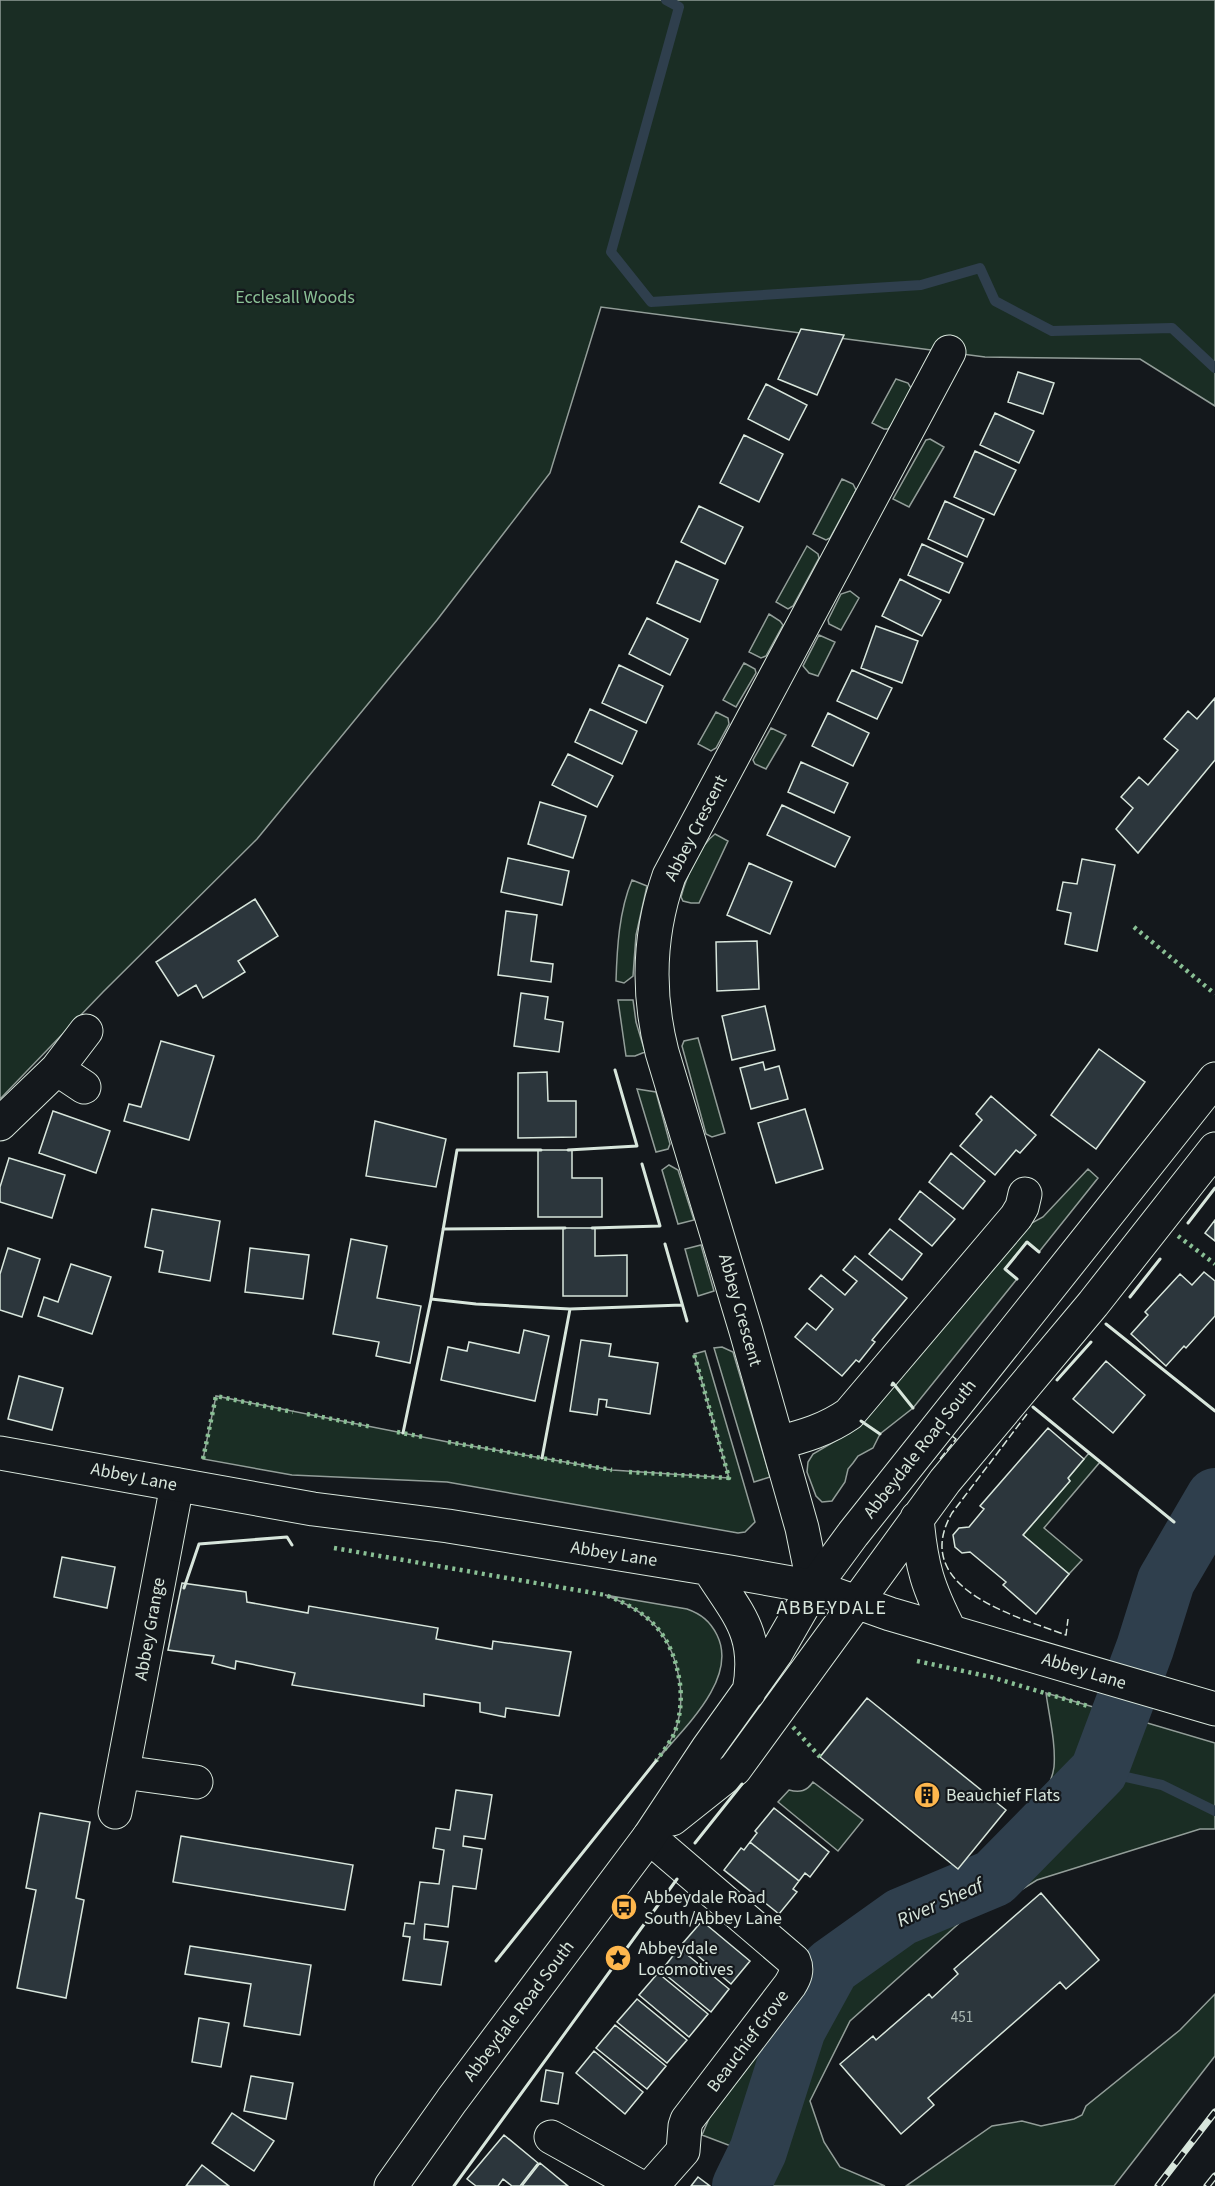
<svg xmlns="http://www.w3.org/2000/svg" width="1215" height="2186" font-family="'Source Sans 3',sans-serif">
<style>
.green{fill:#1a2d24;stroke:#939e99;stroke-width:1.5}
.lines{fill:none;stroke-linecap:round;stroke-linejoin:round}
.stream{stroke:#2f3f4d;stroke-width:10}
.river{stroke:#2f3f4d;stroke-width:58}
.building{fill:#2c363c;stroke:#d8e6dc;stroke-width:1.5}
.minor-casing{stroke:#d8e6dc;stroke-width:35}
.major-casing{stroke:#d8e6dc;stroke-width:35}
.minor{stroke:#14181c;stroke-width:33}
.major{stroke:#14181c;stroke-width:33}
.rail-casing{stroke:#d8e6dc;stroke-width:7}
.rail{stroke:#14181c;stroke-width:4.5;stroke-dasharray:14;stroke-linecap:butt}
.hedge{stroke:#8ac095;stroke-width:4.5;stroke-dasharray:3 4.5;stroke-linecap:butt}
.fence{stroke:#d8e6dc;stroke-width:1.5;stroke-dasharray:8 3;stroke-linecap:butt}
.wall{stroke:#d8e6dc;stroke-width:3}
.labels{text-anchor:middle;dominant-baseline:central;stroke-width:4.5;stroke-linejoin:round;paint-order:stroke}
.number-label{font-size:15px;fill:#adbab4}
.park-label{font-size:18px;fill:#8ac095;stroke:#14181c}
.street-label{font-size:18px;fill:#d8e6dc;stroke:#14181c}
.poi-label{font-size:18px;fill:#d8e6dc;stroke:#14181c;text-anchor:start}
.neighbourhood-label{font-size:20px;letter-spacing:1.5px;fill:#d8e6dc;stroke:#14181c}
.water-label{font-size:20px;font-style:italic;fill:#d8e6dc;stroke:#14181c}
</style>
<rect width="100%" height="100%" fill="#14181c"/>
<path class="green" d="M0 0H1215V406L1140 359 985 357 601 307 550 473 437 620 257 839 103 992 0 1099Z
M896 379 908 383 911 388 894 422 888 429H884L872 423Z
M930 439 944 447 909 507 893 499 926 440Z
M842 479 853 484 856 490 830 538 826 540 813 534Z
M807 546 818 554 819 558 793 606 788 609 776 602Z
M850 591 859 598 841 630 829 624 828 620 841 594Z
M769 614 780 621 783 625 766 656 761 658 749 652Z
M819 635 835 642 818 676 809 673 803 666Z
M744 663 755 669 756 673 736 707 723 700Z
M716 712 728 718 729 724 716 748 711 751 698 744Z
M771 728 786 735 766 769 755 764 753 760Z
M715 834 728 841 699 903H691L683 901 681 897C686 878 699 846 715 834Z
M632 880 647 886 636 935 633 976 624 983 616 981C617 948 619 911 632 880Z
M618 1000H633L636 1022 645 1052 635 1056H626Z
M698 1038 725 1133 712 1137 706 1134 682 1046 684 1041Z
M637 1089 656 1092 670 1144 668 1149 656 1152Z
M669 1165 678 1170 694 1220 678 1224 662 1170Z
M1088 1169 1098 1178 1039 1252 1026 1242 1005 1269 1017 1279 913 1408 880 1434 873 1448 858 1456 853 1463 848 1469 845 1482 832 1501 822 1502 816 1496 807 1472 808 1462 813 1454 849 1433 1028 1225 1043 1217Z
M701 1245 714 1291 698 1296 685 1249Z
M722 1347 733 1352 770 1477 754 1482 714 1348Z
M705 1351 755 1522 745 1532 738 1533 447 1482 292 1475 203 1459 216 1396 448 1442 612 1470 729 1478 694 1354Z
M1089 1453 1100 1462 1044 1528 1082 1560 1069 1574 1023 1535 1070 1481 1068 1478Z
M605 1595 687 1609C701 1614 710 1621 717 1635 739 1679 682 1730 656 1761 662 1753 669 1744 674 1734 680 1719 682 1700 680 1684 673 1636 651 1612 605 1595Z
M1046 1693 1215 1743V1829H1200L1037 1880 1010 1897 969 1868C998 1845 1049 1806 1054 1767 1056 1743 1049 1716 1046 1693Z
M813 1782 863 1820 838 1851 778 1802 789 1790C800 1793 807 1791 813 1782Z
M942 1886 953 1887 974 1910 850 2021 810 2101 824 2142 840 2167 885 2186H727L731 2146 702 2135 714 2107 842 1936 911 1893Z
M1215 1994V2056L1114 2186H906L992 2126 1022 2121 1041 2126 1074 2119 1082 2115 1086 2106 1180 2030Z"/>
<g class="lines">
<path class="stream" d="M666 0 679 7 611 252 651 302 921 285 980 268 995 301 1052 331 1172 328 1215 368
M1099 1771 1162 1785 1215 1811"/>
<path class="river" d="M741 2186 758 2151 797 2029 831 1967 901 1917 994 1878 1099 1771 1145 1648 1166 1581 1215 1497"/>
</g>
<path class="building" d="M801 329 844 335 817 395 778 379Z
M1018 372 1054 383 1043 414 1008 402Z
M766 384 807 405 789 440 748 419Z
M995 413 1034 431 1019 463 980 445Z
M744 435 783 454 759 502 720 483Z
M975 451 1016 470 994 515 954 497Z
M945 501 984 519 967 557 928 539Z
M699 506 743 527 725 564 681 542Z
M922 544 963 563 949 593 908 575Z
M676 561 718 580 700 622 657 603Z
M900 579 941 600 922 636 882 616Z
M647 618 688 639 670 675 629 654Z
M876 626 918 641 902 683 861 668Z
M619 665 663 686 646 723 602 703Z
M852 670 892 688 877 719 837 701Z
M1215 698V760L1138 853 1116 829 1133 808 1121 797 1139 777 1148 785 1178 750 1164 739 1188 711 1197 719Z
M590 709 637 731 622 764 575 742Z
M828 713 869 733 853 766 812 746Z
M568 754 613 776 597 807 552 785Z
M801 762 848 783 834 813 788 792Z
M540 802 586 816 573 858 528 844Z
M782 805 850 837 835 867 767 835Z
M508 858 569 871 562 905 501 892Z
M1082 859 1115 865 1097 951 1065 944 1071 913 1057 910 1063 882 1077 884Z
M749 863 792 882 770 934 727 915Z
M255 899 278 936 238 961 245 972 203 998 196 985 178 996 156 962Z
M506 911 537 915 531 961 553 964 551 982 498 975Z
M757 941 759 989 717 991 716 942Z
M521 993 548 997 545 1019 563 1022 559 1052 514 1046Z
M765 1006 775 1050 732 1060 722 1016Z
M161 1041 214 1056 189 1140 124 1121 129 1104 141 1107Z
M1099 1049 1145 1082 1096 1149 1051 1115Z
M763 1062 765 1070 779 1066 788 1099 751 1109 740 1068Z
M547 1072 548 1101H576V1137L518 1138V1073Z
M991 1096 1036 1135 1020 1153 1016 1150 995 1175 960 1146 982 1120 976 1114Z
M805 1109 823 1169 776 1183 758 1123Z
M53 1111 110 1131 96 1173 39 1153Z
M375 1121 446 1139 436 1187 366 1176Z
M538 1150H572V1178H602V1217H538Z
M951 1153 985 1181 963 1209 929 1182Z
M9 1158 65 1175 52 1218 0 1202V1187Z
M920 1191 955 1219 932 1246 899 1219Z
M152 1209 220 1221 210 1281 159 1272 163 1251 145 1247Z
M1215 1220V1241L1205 1233Z
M563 1228H595V1256L627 1255V1296H563Z
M890 1229 922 1254 902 1280 869 1254Z
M351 1239 387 1246 377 1298 421 1306 410 1363 376 1356 379 1342 333 1334Z
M8 1248 40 1259 22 1317 0 1310V1274Z
M250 1248 309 1255 303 1299 245 1292Z
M855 1256 907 1298 872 1340 875 1342 859 1362 856 1360 842 1376 795 1337 807 1323 816 1330 833 1309 809 1289 821 1275 845 1295 857 1281 843 1270Z
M71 1264 111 1277 92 1334 38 1316 44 1297 58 1302Z
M1204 1272 1215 1281V1316L1186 1348 1184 1346 1166 1366 1131 1334 1148 1315 1145 1312 1180 1274 1192 1285Z
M524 1330 549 1336 535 1401 441 1380 448 1347 467 1351 469 1342 519 1353Z
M581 1340 611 1344 609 1356 658 1363 650 1414 606 1407 607 1400 599 1399 597 1415 570 1411Z
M1106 1361 1145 1395 1113 1433 1073 1399Z
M19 1376 63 1388 52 1430 8 1419Z
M1048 1428 1084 1459 1068 1478 1070 1481 1023 1535 1069 1574 1036 1614 1003 1585 1006 1582 970 1552 962 1553 955 1547 953 1535 959 1528 969 1527 984 1509 980 1506Z
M62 1557 115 1567 107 1608 54 1597Z
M182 1583 246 1592 247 1602 308 1613 309 1606 438 1628 436 1639 492 1649 493 1641 571 1652 559 1716 506 1708 505 1717 480 1712V1703L424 1694V1706L292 1685 295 1673 236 1661 235 1669 212 1663 214 1656 168 1650Z
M867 1698 1006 1810 958 1869 820 1757Z
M456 1790 492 1795 485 1839 464 1836 463 1846 482 1849 476 1889 453 1886 448 1927 425 1924 424 1939 448 1942 441 1985 403 1980 410 1937 403 1936 405 1923 414 1924 420 1882 439 1884 444 1850 433 1848 436 1828 450 1830Z
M774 1808 829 1852 810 1877 805 1873 799 1881 750 1842 757 1833 755 1831Z
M40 1813 90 1822 76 1898 84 1900 66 1998 17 1988 36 1890 26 1888Z
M181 1836 353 1865 345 1910 173 1882Z
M750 1842 799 1881 793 1889 797 1892 779 1914 724 1870 741 1848 744 1850Z
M1041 1893 1099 1960 1066 1989 1060 1982 928 2098 934 2105 901 2134 840 2064 873 2036 876 2040 929 1994 932 1998 958 1974 954 1969Z
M702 1921 750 1961 731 1984 683 1943Z
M190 1946 311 1965 300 2035 244 2026 251 1984 185 1974Z
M679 1948 729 1989 711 2012 661 1971Z
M658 1973 708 2014 689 2037 639 1995Z
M637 1999 687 2040 667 2063 617 2022Z
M199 2018 229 2023 221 2067 192 2062Z
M615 2025 666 2066 647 2089 596 2048Z
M594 2051 643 2092 625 2114 576 2073Z
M546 2070 563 2073 558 2104 541 2101Z
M251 2076 293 2083 286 2119 244 2111Z
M232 2113 274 2141 254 2171 212 2143Z
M504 2135 538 2163 520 2186H512L503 2179 498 2186H476L467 2179Z
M540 2163 568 2186H522Z
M202 2165 229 2186H186Z
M698 2177 710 2186H691Z"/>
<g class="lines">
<defs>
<path id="minor" d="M57 1069 84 1087
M0 1124 57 1069 86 1031
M778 1443C804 1436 826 1430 849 1414L1016 1217 1022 1207 1025 1194
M814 1587 802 1528 746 1331 662 1052C647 993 649 933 669 876L949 352
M123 1772 196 1782
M115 1812 177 1485
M649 1837 794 1961C798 1970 795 1977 790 1985L687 2120 685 2126 683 2151 652 2186
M551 2137 639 2186"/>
<path id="major" d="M0 1453 313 1509 448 1526 730 1572 814 1587 890 1614 1215 1709
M917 1518C921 1566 928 1588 950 1631
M709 1569C738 1615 760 1633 749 1692
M672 1819 735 1769 945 1481 1093 1304 1215 1149
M391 2186 452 2100 649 1837 708 1748 776 1653 814 1587 853 1534 1215 1079"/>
</defs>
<use href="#minor" class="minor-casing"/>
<use href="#major" class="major-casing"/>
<use href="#minor" class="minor"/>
<use href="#major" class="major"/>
<defs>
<path id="rail" d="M1158 2186 1215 2112
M1207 2186 1215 2176"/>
</defs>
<use href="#rail" class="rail-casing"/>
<use href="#rail" class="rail"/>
<path class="hedge" d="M1134 927 1215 994
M1178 1236 1215 1264
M307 1414 372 1427
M397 1432 423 1437
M448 1442 612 1470
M203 1459 216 1396 293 1412
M629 1472 729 1478 694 1354
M334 1548 605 1595C651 1612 673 1636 680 1684 682 1700 680 1719 674 1734 669 1744 662 1753 656 1761
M917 1661 991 1677 1088 1706
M793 1727 820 1757"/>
<path class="fence" d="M1027 1414 952 1513C909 1588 1015 1616 1066 1635L1068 1619
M940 1459 956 1439 946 1432"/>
<path class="wall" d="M568 1150 637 1146 615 1070
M1188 1223 1215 1188
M592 1228 660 1226 642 1164
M443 1229 565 1228
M665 1244 687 1321
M1017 1279 1005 1269 1027 1242 1039 1252
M1130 1297 1160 1259
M431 1299 457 1150H541
M1106 1324 1215 1411
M1057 1380 1091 1342
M892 1385 893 1383 913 1408
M1033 1407 1174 1522
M861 1421 880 1434
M403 1433 431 1299 476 1304 570 1309
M542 1458 570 1309 682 1305
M184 1588 199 1544 287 1537 292 1545
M695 1843 742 1784
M496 1961 656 1761
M454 2186 677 1879"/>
</g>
<defs>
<symbol id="building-disc" viewBox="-11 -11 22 22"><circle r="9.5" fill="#ffb74d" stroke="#14181c"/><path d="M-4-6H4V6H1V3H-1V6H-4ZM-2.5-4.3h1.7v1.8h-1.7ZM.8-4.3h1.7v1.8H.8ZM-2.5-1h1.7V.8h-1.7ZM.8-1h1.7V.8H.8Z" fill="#111"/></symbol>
<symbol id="bus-disc" viewBox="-11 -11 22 22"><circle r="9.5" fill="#ffb74d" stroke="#14181c"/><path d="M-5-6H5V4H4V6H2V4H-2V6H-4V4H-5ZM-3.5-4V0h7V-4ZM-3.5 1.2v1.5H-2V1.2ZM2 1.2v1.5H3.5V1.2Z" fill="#111"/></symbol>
<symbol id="sight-disc" viewBox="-11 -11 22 22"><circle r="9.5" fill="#ffb74d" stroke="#14181c"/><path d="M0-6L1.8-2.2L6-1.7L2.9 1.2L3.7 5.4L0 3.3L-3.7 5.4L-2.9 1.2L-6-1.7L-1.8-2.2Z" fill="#111"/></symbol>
</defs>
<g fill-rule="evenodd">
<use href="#building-disc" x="912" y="1780" width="30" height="30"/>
<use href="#bus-disc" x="609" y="1892" width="30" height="30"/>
<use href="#sight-disc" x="603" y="1943" width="30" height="30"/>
</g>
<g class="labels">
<g class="number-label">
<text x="962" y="2017">451</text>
</g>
<g class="park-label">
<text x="295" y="297">Ecclesall Woods</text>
</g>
<g class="street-label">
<text transform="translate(696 828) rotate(-63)">Abbey Crescent</text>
<text transform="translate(740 1310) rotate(74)">Abbey Crescent</text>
<text transform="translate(920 1449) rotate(-52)">Abbeydale Road South</text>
<text transform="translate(134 1477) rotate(11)">Abbey Lane</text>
<text transform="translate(614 1554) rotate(9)">Abbey Lane</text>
<text transform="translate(150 1629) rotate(-80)">Abbey Grange</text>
<text transform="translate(1084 1671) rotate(17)">Abbey Lane</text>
<text transform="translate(519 2011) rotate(-53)">Abbeydale Road South</text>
<text transform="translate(748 2041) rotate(-53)">Beauchief Grove</text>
</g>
<g class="poi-label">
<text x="946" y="1795">Beauchief Flats</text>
<text x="644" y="1897">Abbeydale Road<tspan x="644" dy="21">South/Abbey Lane</tspan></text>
<text x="638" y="1948">Abbeydale<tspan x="638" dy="21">Locomotives</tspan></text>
</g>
<g class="neighbourhood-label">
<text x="832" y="1608">ABBEYDALE</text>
</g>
<g class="water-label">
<text transform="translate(940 1903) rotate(-24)">River Sheaf</text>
</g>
</g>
</svg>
